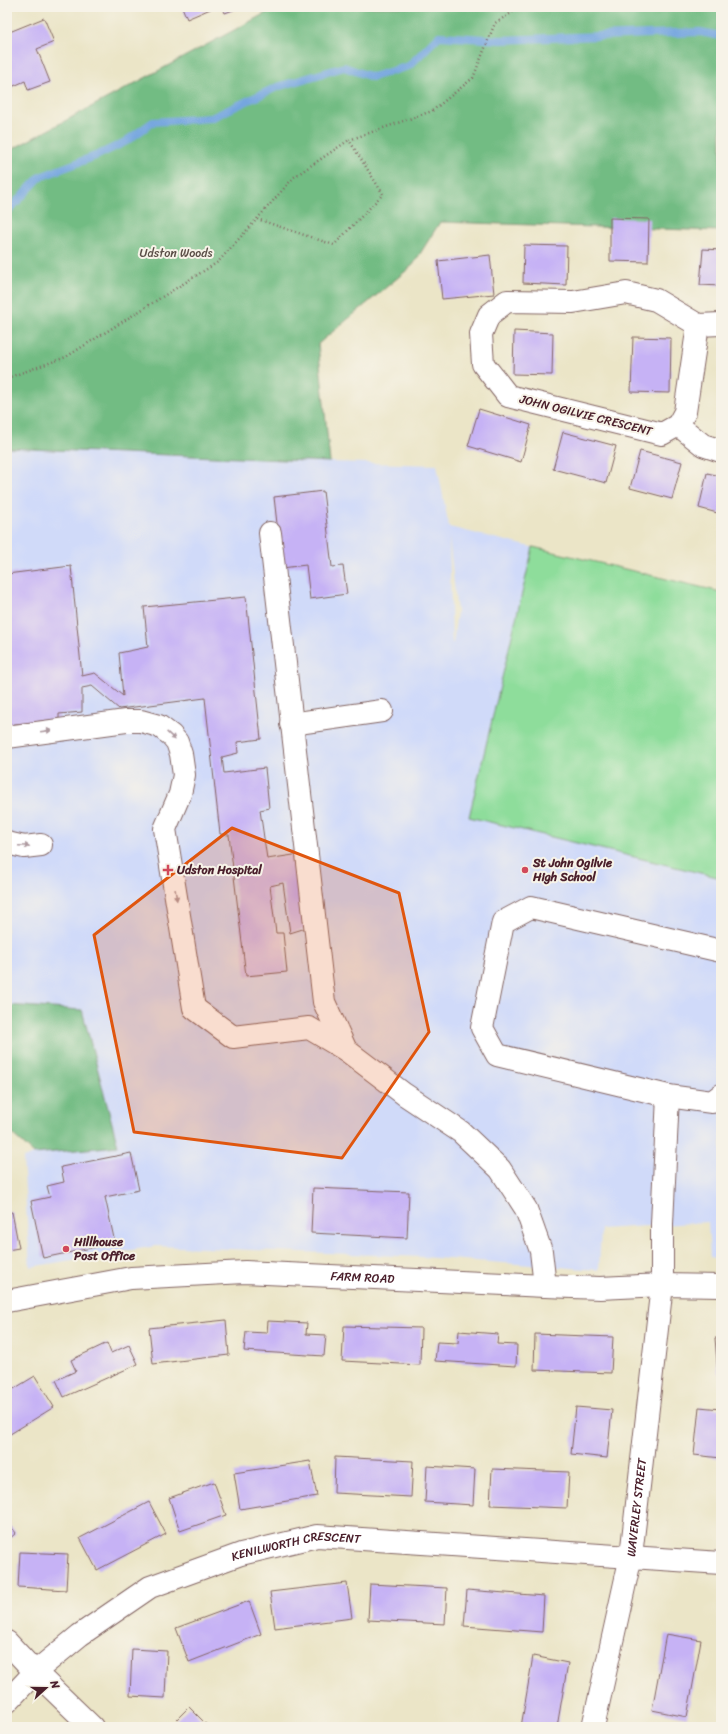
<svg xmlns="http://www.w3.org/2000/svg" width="728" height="1734" font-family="Sriracha,sans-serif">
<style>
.built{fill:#d0daf9;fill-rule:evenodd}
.green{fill:#8edd9b;stroke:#6c7e63}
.forest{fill:#72bc83;stroke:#5e6e57}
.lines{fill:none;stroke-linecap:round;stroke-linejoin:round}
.stream{stroke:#74a6df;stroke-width:8}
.building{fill:#c6b2f5}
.minor-casing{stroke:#826462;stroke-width:24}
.path{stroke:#826462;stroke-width:2.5;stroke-dasharray:1 3;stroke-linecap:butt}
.minor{stroke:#fff;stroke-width:22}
.oneway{fill:#ae9aa0}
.marked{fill:#e0560e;fill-opacity:0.2;stroke:#e0560e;stroke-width:3;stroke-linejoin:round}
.poi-dot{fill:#d1495b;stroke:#f7f3e8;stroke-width:1.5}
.labels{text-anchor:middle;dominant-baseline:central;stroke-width:4;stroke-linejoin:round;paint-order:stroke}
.park-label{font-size:12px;fill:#5b4e47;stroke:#f7f3e8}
.street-label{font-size:12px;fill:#4a1f2b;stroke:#f7f3e8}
.poi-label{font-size:12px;font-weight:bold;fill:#4a1f2b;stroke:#f7f3e8;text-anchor:start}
</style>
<rect width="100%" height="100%" fill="#f7f3e8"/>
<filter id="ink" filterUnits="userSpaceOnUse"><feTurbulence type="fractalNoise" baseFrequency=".025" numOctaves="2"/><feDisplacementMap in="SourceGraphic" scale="8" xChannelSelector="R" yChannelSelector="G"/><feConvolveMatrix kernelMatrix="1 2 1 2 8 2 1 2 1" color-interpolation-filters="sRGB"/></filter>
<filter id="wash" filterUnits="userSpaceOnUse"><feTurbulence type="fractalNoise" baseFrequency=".012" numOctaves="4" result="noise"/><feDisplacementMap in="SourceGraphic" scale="16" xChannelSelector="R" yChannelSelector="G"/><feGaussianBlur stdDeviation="0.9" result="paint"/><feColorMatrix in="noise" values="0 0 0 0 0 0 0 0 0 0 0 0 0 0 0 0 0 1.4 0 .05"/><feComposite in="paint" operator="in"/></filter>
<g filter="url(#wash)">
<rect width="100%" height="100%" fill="#ebe5c7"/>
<path class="built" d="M7 448 330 462 437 465 449 527 721 593V1259L710 1257 708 1222 601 1229 599 1270 422 1257 156 1246 30 1267 23 1158 34 1154 7 1005ZM449 537 457 612 453 643H452Z"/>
<path class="green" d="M533 547 721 592V878L469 817Z"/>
<path class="forest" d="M277 7H721V231L440 222 413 265 318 344 330 462 7 448V152Z
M7 1005 82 1010 118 1146 34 1154 7 1129Z"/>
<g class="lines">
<path class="stream" d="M7 212 40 177 98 155 125 142 153 122 211 118 277 87 344 67 372 77 409 66 439 36 500 40 700 32 721 36"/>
</g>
<g id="blocks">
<path class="building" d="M182 7H215L187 19Z
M222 7H241L225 13Z
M44 18 54 42 37 49 50 82 28 90 25 81 7 89V33Z
M610 218 649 219 648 262 610 261Z
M524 245 567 246 566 285 523 283Z
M703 249 721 250V286L700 285Z
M490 255 494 294 442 299 438 261Z
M514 331 553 333 552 375 513 374Z
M633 337 671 338 670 393 631 392Z
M479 409 531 425 521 462 468 446Z
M563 432 616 446 606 483 553 469Z
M640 451 682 462 672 499 630 488Z
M707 473 721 476V514L699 508Z
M323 491 332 567 343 566 347 594 310 599 306 565 282 568 274 497Z
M71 566 82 676 95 673 123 696 119 653 148 647 144 607 246 597 261 739 237 742 238 753 222 757 224 773 265 768 269 808 260 810 267 859 300 854 309 927 290 933 283 883 270 886 276 933H283L287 972 246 976 229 835 220 834 205 698 119 709 92 686 82 688V712L59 714V719L7 725V574Z
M131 1153 139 1190 105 1197 115 1243 43 1258 31 1201 50 1197 47 1186 64 1182 61 1167Z
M313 1188 409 1192 407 1238 311 1233Z
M12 1212 19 1248 7 1250V1213Z
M226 1320 229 1355 153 1364 149 1328Z
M268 1321 307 1323 306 1334 326 1335 324 1356 244 1351 246 1332 267 1333Z
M344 1326 421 1328 420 1365 342 1361Z
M459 1331 498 1334 497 1344 517 1345 516 1366 435 1361 437 1342 458 1343Z
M535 1334 613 1337 611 1373 534 1370Z
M715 1338H721V1374H718Z
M107 1343 111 1353 129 1345 138 1364 64 1397 56 1380 76 1371 71 1360Z
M35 1376 54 1407 7 1436V1393Z
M576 1407 612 1410 607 1458 571 1454Z
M699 1407 721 1409V1458L694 1455Z
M335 1457 413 1461 411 1497 334 1493Z
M310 1461 317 1496 240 1509 234 1473Z
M427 1466 475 1469 473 1505 425 1502Z
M492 1469 569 1472 567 1508 490 1505Z
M214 1482 226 1515 180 1531 169 1498Z
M149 1502 166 1534 97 1570 80 1538Z
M7 1521 16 1533 7 1541Z
M20 1552 68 1554 66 1590 18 1587Z
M347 1583 352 1618 275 1628 270 1592Z
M370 1584 447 1588 445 1624 368 1620Z
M467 1590 544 1596 542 1632 464 1626Z
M249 1601 261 1634 189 1662 176 1628Z
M666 1634 701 1640 687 1717 652 1710Z
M132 1649 167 1651 165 1698 130 1696Z
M533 1656 568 1663 557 1727H521Z
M189 1707 209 1727H169Z"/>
</g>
</g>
<g filter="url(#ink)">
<use href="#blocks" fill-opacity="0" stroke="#826462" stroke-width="1"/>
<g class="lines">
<defs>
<g id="minor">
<path d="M626 293 656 300 698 325 685 412 678 425 662 434 508 396 483 364 481 334 489 315 507 301 573 302Z"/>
<path d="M698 325 721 324"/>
<path d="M678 425 703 445 721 451"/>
<path d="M270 533 324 1002 346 1050 404 1094 461 1132 500 1169 526 1209 541 1251 545 1286"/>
<path d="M291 724 382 711"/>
<path d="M7 737 126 721H141L159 726 171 735 177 742 181 754 184 775 180 794 165 829 194 1008 233 1037 309 1028 346 1050"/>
<path d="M7 843 24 847 41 845"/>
<path d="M721 951 531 907 503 922 482 1028 497 1055 668 1096 712 1102 721 1095"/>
<path id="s1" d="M7 1301 131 1278 245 1272 545 1286 600 1288 662 1285 721 1286"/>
<path d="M7 1642 35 1672 92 1727"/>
<path id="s2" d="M7 1702 35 1672 80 1635 150 1587 241 1554 317 1536 721 1563"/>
<path id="s3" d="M593 1727 631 1556 662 1285V1224L668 1096"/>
</g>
</defs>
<use href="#minor" class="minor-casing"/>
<path class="path" d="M257 219 294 177 349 140
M7 378 66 357 218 262 257 219 334 245 383 194 349 140 432 111 473 78 495 23 521 7"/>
<use href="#minor" class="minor"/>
</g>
<defs><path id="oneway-solid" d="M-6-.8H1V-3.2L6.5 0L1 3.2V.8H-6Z"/></defs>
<g class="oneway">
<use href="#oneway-solid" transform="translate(46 731) rotate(-7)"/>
<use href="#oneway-solid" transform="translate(171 736) rotate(43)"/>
<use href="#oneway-solid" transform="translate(24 846) rotate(2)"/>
<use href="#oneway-solid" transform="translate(176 895) rotate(81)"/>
</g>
</g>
<path class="marked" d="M232 828 399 893 429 1032 342 1158 134 1132 94 935Z"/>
<g class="poi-dot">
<path d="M166 864h4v4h4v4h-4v4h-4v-4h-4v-4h4z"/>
<circle cx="525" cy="870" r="4"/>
<circle cx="66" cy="1249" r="4"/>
</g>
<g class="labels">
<g class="park-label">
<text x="176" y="253">Udston Woods</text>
</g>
<g class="street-label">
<text transform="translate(586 415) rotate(14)">JOHN OGILVIE CRESCENT</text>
<text stroke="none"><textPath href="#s1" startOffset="358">FARM ROAD</textPath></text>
<text stroke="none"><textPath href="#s3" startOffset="224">WAVERLEY STREET</textPath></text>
<text stroke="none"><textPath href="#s2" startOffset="337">KENILWORTH CRESCENT</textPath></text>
</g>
<g class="poi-label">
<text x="533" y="863">St John Ogilvie<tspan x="533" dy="14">High School</tspan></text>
<text x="177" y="870">Udston Hospital</text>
<text x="74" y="1242">Hillhouse<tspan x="74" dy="14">Post Office</tspan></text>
</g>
</g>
<rect width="728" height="1734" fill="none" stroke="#f7f3e8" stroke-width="24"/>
<g transform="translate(46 1688) rotate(69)" stroke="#f7f3e8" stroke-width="3" paint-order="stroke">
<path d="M0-3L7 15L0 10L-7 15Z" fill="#4a1f2b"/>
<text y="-6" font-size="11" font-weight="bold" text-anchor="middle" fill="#4a1f2b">N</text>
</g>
</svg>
